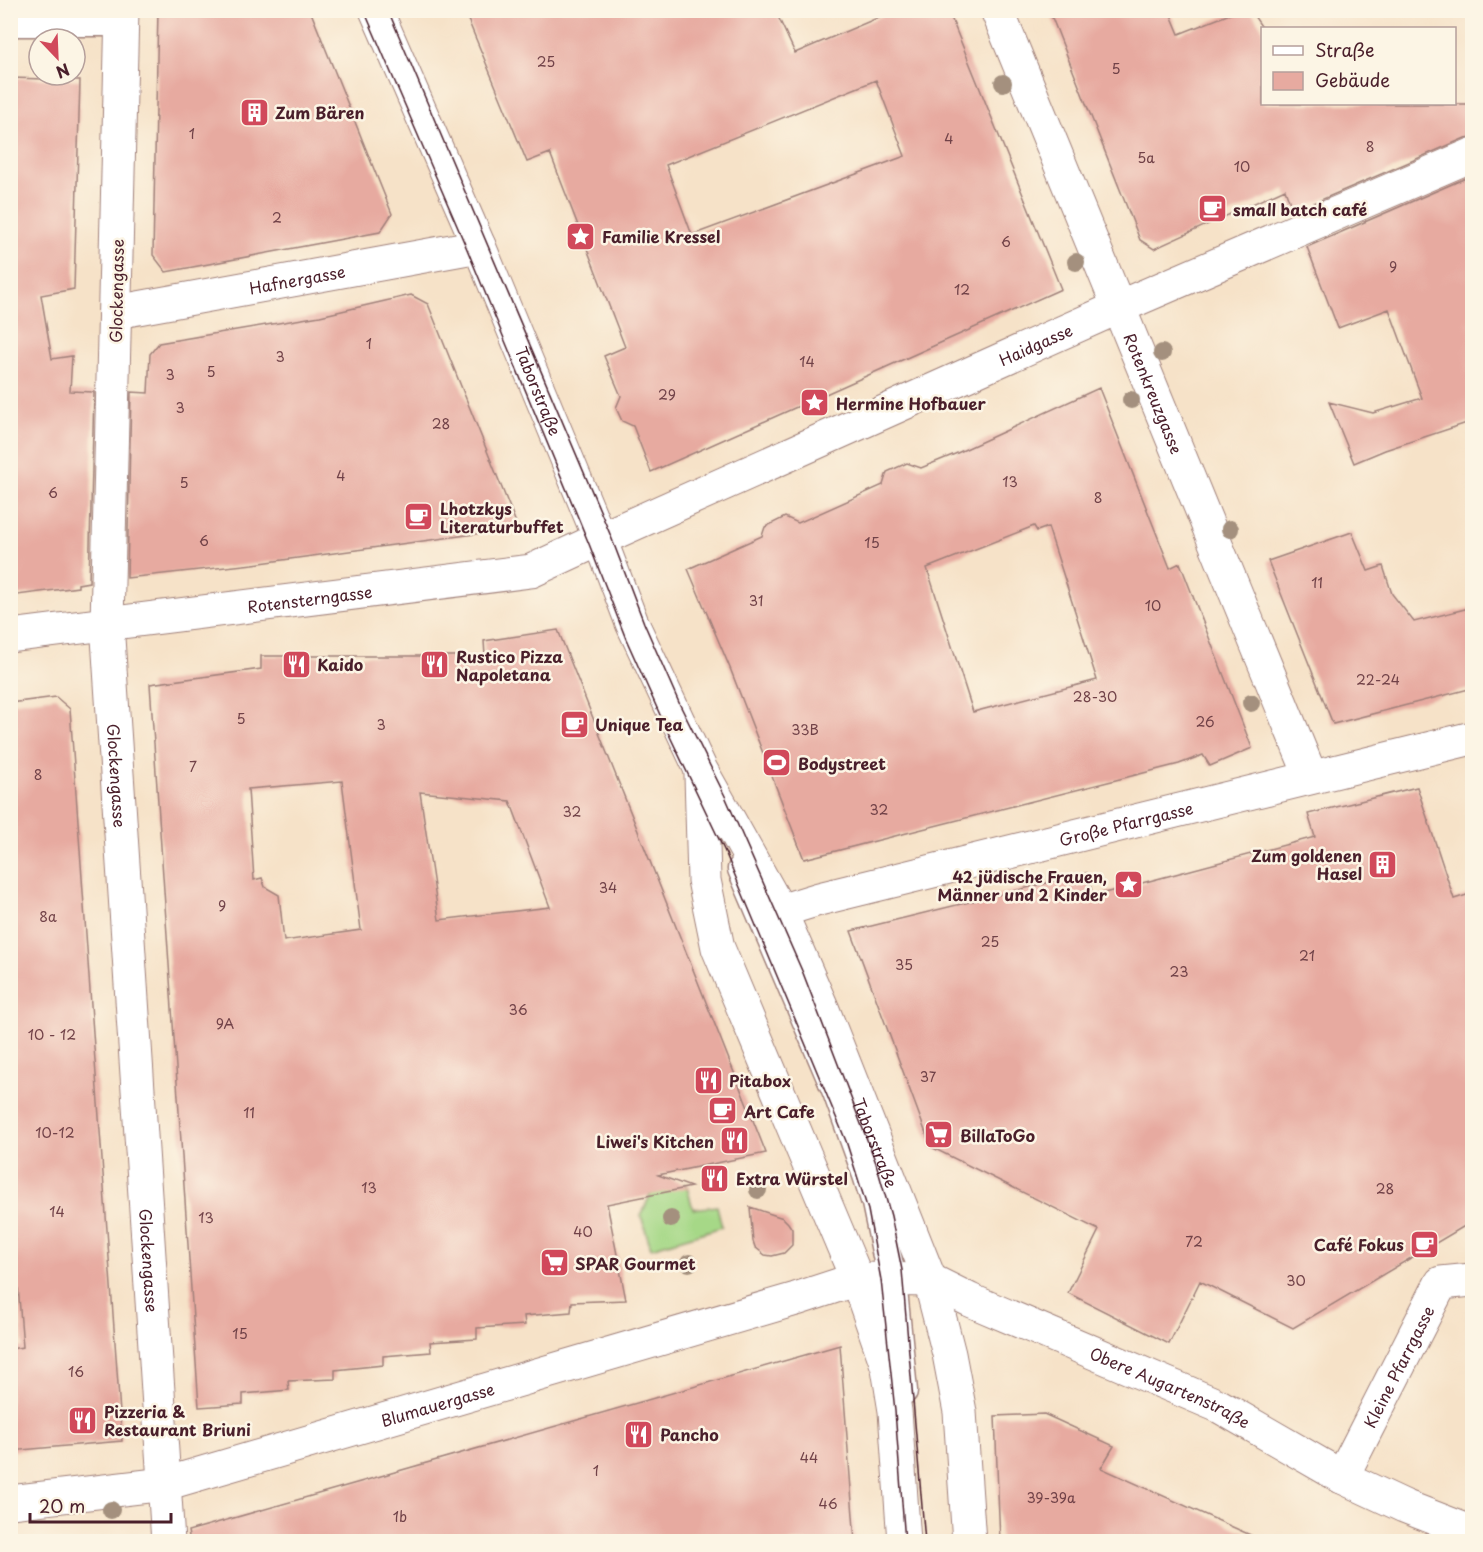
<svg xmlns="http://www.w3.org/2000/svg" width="1483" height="1552" font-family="'Playpen Sans',sans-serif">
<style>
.green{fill:#a6d887;stroke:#787c59;stroke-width:1.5}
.building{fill:#e7aaa0;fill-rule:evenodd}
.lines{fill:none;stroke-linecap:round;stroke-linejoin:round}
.lane-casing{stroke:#a0807a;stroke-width:31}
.street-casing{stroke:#a0807a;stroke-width:35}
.secondary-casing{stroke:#a0807a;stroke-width:35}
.lane{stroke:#fff;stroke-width:28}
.street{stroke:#fff;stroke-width:33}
.secondary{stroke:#fff;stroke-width:33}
.tram{stroke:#4a1f2b;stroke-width:1.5}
.tree{fill:#a4907e}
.labels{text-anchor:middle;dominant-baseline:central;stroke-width:5;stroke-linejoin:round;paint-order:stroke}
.number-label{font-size:14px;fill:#714248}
.poi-label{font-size:16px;font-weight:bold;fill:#4a1f2b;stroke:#fcf5e5;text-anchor:start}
.street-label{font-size:16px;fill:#4a1f2b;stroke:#fcf5e5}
</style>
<rect width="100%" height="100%" fill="#fcf5e5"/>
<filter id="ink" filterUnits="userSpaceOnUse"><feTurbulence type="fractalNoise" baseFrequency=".0167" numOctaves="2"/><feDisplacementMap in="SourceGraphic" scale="12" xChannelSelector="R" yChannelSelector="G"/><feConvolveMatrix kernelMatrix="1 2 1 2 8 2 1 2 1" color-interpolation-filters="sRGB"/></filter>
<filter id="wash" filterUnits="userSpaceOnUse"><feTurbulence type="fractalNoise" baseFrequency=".008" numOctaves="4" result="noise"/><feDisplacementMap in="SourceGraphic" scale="24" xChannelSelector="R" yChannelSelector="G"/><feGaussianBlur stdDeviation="1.35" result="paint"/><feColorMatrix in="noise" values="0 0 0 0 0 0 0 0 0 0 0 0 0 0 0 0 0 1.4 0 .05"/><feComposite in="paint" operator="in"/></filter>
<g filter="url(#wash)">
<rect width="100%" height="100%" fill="#f6e2c8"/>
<path class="green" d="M686 1184 693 1209 717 1206 722 1227 651 1248 641 1216 652 1191Z"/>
<g id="blocks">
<path class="building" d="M158 10H310L392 214 380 232 166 272 153 255Z
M464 10H775L795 53 896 10H948L1061 289 651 472 633 426 622 421 616 408 621 396 604 356 625 347 550 153 527 162ZM876 80 905 156 692 235 666 165Z
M1049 10H1169L1179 34 1240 10H1250L1263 29V104H1473V137L1465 138 1293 212 1285 189 1154 249 1140 240Z
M10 78 80 80 74 289 41 295 52 359 72 356 70 391 94 392 89 582 78 584V587L10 596Z
M1473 175V421L1385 450 1354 463 1329 402 1373 413 1422 398 1389 309 1338 328 1307 247Z
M411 295 428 304 518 528 253 564 127 578 131 392 148 393 150 354 159 343 320 316Z
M1099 388 1170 568 1180 563 1252 748 1210 766 1203 755 1179 764 804 859 730 668 688 569 762 536 765 527 785 517 798 523 883 485 887 472 907 463 921 468 955 454ZM1034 526 1037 531 1048 527 1097 680 973 712 927 568Z
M1352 532 1368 571 1383 566 1392 594 1414 622 1473 607V688L1333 724 1268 561Z
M558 630 766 1153 658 1175 691 1187 607 1204 626 1300 572 1302 571 1312 524 1316 525 1325 477 1328V1339L430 1342 431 1352 383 1356V1365L335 1370V1379L288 1381 289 1390 243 1394V1404L199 1407 150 684 261 669V656H485L484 641ZM342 781 361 930 284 941 279 895 265 887 262 878 254 880 248 789ZM420 792 510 801 550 907 439 920Z
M56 697 70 709 122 1441 10 1451V1349L23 1347 14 1235H10V703Z
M1417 787 1454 899 1473 893V1221L1293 1328 1200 1281 1169 1344 1068 1293 1099 1230 931 1147 851 931 1087 873 1093 896 1315 837 1308 814Z
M750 1207 783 1218 788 1223 792 1229V1245L784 1253 772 1256 765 1255 755 1247 753 1241Z
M840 1345 855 1542H190L188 1531Z
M1044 1414 1114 1446 1101 1468 1266 1542H1000L995 1416Z"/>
</g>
</g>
<g filter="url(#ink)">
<use href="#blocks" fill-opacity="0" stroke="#a0807a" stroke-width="1.5"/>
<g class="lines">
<defs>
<path id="lane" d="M10 22H122
M742 869 837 1092 867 1175 876 1203 892 1280 903 1391"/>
<g id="street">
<path id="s1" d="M122 10 107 623 168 1542"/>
<path id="s2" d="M997 10 1311 777"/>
<path id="s3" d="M116 312 479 246"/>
<path id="s4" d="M10 636 531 571 600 539 1119 307 1472 155"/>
<path id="s5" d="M780 911 819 899 1472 738"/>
<path id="s6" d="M1342 1477 1441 1283 1472 1280"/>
<path id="s7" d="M10 1502 165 1484 796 1299 857 1279"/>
</g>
<g id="secondary">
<path id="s8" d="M376 10 479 246 600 539 632 623 701 770 780 911 823 1010 930 1280 949 1354 960 1412 969 1542"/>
<path d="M701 775 704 880 718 948 857 1279 888 1368 895 1411 904 1542"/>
<path id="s9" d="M857 1279 930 1280 970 1300 1219 1406 1342 1477 1404 1506 1463 1529H1472"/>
</g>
</defs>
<use href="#lane" class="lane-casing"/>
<use href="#street" class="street-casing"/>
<use href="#secondary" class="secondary-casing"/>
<use href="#lane" class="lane"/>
<use href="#street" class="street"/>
<use href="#secondary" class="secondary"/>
<path class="tram" d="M364 10 467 249 589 544 626 639 665 726 726 854 846 1141 868 1210 881 1280 895 1411 905 1542
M388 10 610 534 644 623 680 705 725 796 803 973 876 1163 891 1216 902 1270 925 1542"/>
</g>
<g class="tree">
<circle cx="1003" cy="83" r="9"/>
<circle cx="1076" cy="262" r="9"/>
<circle cx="1162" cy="353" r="9"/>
<circle cx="1131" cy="400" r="9"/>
<circle cx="1230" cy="529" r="9"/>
<circle cx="1251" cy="703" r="9"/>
<circle cx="758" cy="1190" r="9"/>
<circle cx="671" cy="1219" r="9"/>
<circle cx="689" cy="1263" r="9"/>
<circle cx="111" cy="1510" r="9"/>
</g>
</g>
<defs>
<symbol id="building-square" viewBox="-11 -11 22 22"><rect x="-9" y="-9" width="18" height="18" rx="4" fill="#d1495b" stroke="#fcf5e5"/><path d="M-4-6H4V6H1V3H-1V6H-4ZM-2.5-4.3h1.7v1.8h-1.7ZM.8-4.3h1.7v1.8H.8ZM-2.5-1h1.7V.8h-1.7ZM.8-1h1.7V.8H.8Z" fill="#fff"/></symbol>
<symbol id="cafe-square" viewBox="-11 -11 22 22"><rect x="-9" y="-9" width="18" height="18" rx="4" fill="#d1495b" stroke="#fcf5e5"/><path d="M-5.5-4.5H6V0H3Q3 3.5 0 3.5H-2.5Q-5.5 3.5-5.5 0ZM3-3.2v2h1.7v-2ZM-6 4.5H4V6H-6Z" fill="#fff"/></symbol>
<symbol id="sight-square" viewBox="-11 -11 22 22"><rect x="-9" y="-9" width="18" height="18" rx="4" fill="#d1495b" stroke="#fcf5e5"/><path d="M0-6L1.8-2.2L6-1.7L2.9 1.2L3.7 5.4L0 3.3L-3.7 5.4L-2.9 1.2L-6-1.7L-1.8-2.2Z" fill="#fff"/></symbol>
<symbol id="restaurant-square" viewBox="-11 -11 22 22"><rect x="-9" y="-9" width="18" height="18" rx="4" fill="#d1495b" stroke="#fcf5e5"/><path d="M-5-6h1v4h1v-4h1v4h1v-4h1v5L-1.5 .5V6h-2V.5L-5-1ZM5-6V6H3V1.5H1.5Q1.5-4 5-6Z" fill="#fff"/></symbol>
<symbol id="stadium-square" viewBox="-11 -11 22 22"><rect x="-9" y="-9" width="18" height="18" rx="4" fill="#d1495b" stroke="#fcf5e5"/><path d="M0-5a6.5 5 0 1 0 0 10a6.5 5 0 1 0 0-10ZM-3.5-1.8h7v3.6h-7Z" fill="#fff"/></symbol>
<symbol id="supermarket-square" viewBox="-11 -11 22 22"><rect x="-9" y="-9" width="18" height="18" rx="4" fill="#d1495b" stroke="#fcf5e5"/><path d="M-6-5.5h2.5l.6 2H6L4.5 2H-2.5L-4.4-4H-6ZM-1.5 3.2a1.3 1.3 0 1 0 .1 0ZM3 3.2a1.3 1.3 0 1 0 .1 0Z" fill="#fff"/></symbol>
</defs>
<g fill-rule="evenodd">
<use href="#building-square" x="238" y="96" width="33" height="33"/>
<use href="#cafe-square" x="1196" y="192" width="33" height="33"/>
<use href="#sight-square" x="564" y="220" width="33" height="33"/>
<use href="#sight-square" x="798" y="386" width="33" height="33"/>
<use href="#cafe-square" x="402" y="500" width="33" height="33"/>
<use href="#restaurant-square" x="280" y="648" width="33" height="33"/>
<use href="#restaurant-square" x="418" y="648" width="33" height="33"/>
<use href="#cafe-square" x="558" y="708" width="33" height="33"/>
<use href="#stadium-square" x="760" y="746" width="33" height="33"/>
<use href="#building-square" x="1366" y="848" width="33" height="33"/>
<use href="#sight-square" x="1112" y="868" width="33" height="33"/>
<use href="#restaurant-square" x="692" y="1064" width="33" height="33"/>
<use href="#cafe-square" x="706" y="1094" width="33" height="33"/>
<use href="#supermarket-square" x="922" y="1118" width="33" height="33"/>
<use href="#restaurant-square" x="718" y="1124" width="33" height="33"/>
<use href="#restaurant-square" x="698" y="1162" width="33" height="33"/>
<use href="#cafe-square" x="1408" y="1228" width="33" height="33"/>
<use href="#supermarket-square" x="538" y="1246" width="33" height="33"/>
<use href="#restaurant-square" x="66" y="1404" width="33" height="33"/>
<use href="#restaurant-square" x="622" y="1418" width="33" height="33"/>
</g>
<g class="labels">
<g class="number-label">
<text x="546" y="61">25</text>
<text x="1116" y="68">5</text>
<text x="192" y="133">1</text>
<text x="949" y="138">4</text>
<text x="1370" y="146">8</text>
<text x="1146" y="157">5a</text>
<text x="1242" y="166">10</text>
<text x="277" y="217">2</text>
<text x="1006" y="241">6</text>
<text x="1393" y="266">9</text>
<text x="962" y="289">12</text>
<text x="369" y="343">1</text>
<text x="280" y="356">3</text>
<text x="807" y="361">14</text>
<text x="211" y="371">5</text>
<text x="170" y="374">3</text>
<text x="667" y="394">29</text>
<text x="180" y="407">3</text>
<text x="441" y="423">28</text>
<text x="341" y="475">4</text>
<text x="1010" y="481">13</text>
<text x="184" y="482">5</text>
<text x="53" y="492">6</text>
<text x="1098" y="497">8</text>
<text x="204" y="540">6</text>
<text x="872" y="542">15</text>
<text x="1317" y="582">11</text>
<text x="756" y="600">31</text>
<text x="1153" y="605">10</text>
<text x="1378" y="679">22-24</text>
<text x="1095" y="696">28-30</text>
<text x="241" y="718">5</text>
<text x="1205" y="721">26</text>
<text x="381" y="724">3</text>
<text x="805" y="729">33B</text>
<text x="193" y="766">7</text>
<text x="38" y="774">8</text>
<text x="879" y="809">32</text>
<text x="572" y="811">32</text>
<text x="608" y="887">34</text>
<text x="222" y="905">9</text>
<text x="48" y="916">8a</text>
<text x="990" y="941">25</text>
<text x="1307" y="955">21</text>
<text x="904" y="964">35</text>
<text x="1179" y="971">23</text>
<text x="518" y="1009">36</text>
<text x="225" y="1023">9A</text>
<text x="52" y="1034">10 - 12</text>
<text x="928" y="1076">37</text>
<text x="249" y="1112">11</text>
<text x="55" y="1132">10-12</text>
<text x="369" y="1187">13</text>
<text x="1385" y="1188">28</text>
<text x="57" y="1211">14</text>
<text x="206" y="1217">13</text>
<text x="583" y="1231">40</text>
<text x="1194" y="1241">72</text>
<text x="1296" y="1280">30</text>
<text x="240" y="1333">15</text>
<text x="76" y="1371">16</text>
<text x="809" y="1457">44</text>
<text x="596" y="1470">1</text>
<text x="1051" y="1497">39-39a</text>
<text x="828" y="1503">46</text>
<text x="400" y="1516">1b</text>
</g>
<g class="poi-label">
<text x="275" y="112">Zum Bären</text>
<text x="1233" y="209">small batch café</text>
<text x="602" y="236">Familie Kressel</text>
<text x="836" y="403">Hermine Hofbauer</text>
<text x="440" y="508">Lhotzkys<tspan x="440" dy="18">Literaturbuffet</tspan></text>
<text x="456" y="656">Rustico Pizza<tspan x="456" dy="18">Napoletana</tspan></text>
<text x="317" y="664">Kaido</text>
<text x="595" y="724">Unique Tea</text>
<text x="798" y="763">Bodystreet</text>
<text x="1362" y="855" text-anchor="end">Zum goldenen<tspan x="1362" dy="18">Hasel</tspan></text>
<text x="1107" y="876" text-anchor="end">42 jüdische Frauen,<tspan x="1107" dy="18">Männer und 2 Kinder</tspan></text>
<text x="729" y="1080">Pitabox</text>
<text x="744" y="1111">Art Cafe</text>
<text x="960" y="1135">BillaToGo</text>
<text x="714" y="1141" text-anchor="end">Liwei's Kitchen</text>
<text x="736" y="1178">Extra Würstel</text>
<text x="1404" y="1244" text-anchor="end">Café Fokus</text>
<text x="575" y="1263">SPAR Gourmet</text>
<text x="104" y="1411">Pizzeria &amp;<tspan x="104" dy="18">Restaurant Briuni</tspan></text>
<text x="660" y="1434">Pancho</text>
</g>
<g class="street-label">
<text stroke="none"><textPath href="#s3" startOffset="184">Hafnergasse</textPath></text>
<text transform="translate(116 291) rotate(-89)">Glockengasse</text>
<text stroke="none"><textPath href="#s4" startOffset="1078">Haidgasse</textPath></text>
<text stroke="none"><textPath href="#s8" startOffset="414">Taborstraße</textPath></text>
<text stroke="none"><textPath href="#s2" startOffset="414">Rotenkreuzgasse</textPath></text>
<text stroke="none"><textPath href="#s4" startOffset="302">Rotensterngasse</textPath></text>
<text stroke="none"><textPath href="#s1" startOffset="766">Glockengasse</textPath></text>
<text stroke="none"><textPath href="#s5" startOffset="357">Große Pfarrgasse</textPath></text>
<text stroke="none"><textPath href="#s8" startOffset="1239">Taborstraße</textPath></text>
<text stroke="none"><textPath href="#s1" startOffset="1252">Glockengasse</textPath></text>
<text stroke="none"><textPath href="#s6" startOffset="124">Kleine Pfarrgasse</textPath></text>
<text stroke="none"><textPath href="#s9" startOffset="336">Obere Augartenstraße</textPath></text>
<text stroke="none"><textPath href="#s7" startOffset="440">Blumauergasse</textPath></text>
</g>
</g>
<rect width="1483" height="1552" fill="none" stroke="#fcf5e5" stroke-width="36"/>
<rect x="1261" y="27" width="195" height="78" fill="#fcf5e5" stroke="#b59f9b" stroke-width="1.5"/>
<rect x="1273" y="46" width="30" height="9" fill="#ffffff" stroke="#b59f9b" stroke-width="1.5"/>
<text x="1315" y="57" font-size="18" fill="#4a1f2b">Straße</text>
<rect x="1273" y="72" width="30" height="18" fill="#e7aaa0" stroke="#b59f9b" stroke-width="1.5"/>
<text x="1315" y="87" font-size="18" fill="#4a1f2b">Gebäude</text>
<g transform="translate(57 57) rotate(157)"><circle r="28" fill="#fcf5e5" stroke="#b59f9b" stroke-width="1.5"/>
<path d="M0-4.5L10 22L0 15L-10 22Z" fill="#d1495b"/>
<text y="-9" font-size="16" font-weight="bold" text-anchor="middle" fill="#4a1f2b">N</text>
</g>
<path d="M30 1513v9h141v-9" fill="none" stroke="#4a1f2b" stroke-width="3"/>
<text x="39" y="1513" font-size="18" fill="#4a1f2b" stroke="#fcf5e5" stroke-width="4.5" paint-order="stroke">20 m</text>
</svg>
